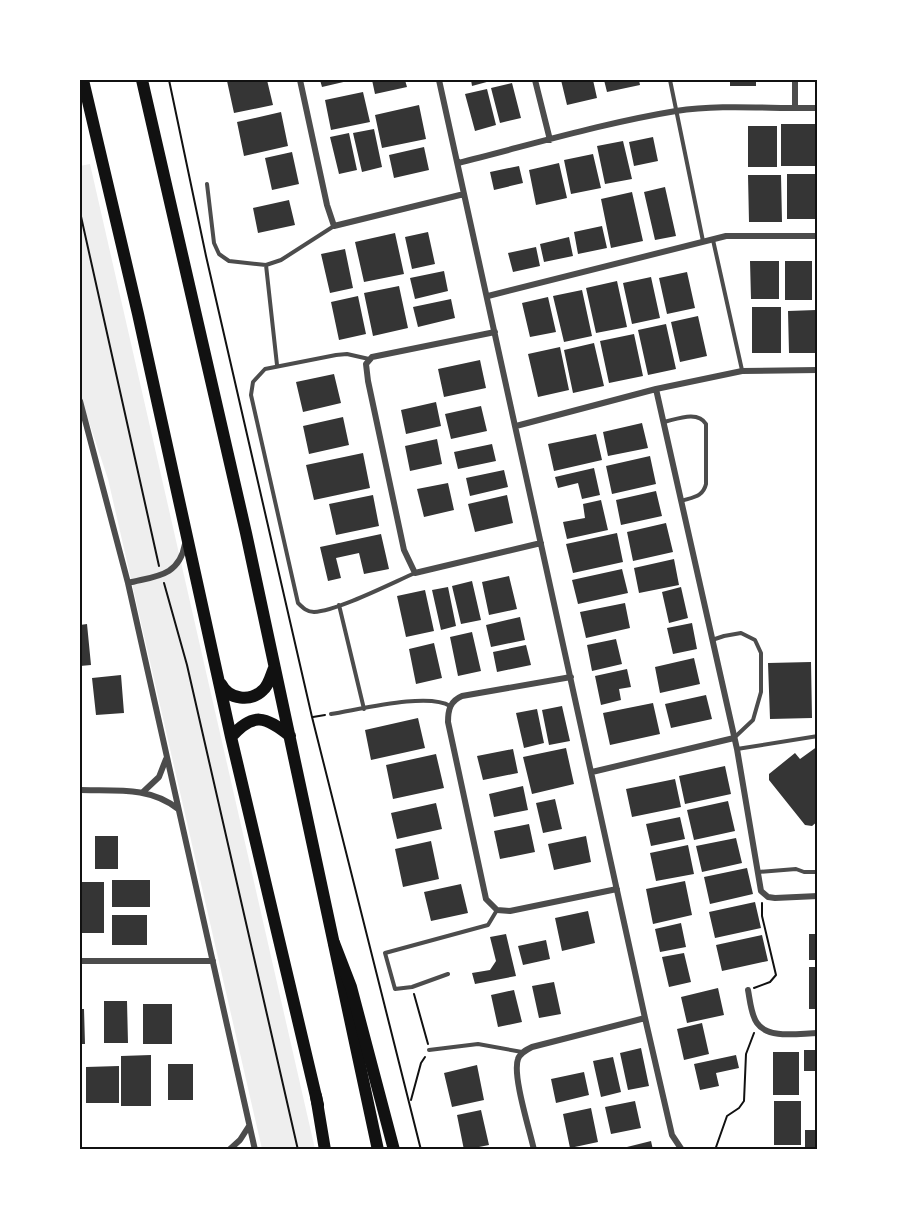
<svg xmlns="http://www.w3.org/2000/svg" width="897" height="1229" font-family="Helvetica,sans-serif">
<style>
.green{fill:#eee}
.building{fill:#353535}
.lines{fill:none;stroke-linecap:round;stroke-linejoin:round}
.path{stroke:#111;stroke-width:2}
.service{stroke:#4c4c4c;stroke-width:4}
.minor{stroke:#4c4c4c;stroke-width:6}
.primary{stroke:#111;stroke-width:12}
.trunk{stroke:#111;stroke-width:12}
.neatline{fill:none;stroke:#111;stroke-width:2}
</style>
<rect width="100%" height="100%" fill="#fff"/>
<path class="green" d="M90 164 315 1149H262L108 479 80 395V166Z"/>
<path class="building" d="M232 80H267L273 105 234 113 227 81Z
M320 80H352L322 87Z
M372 80H405L407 87 375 94Z
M471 80H494L472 86Z
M561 80H593L597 98 567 105Z
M604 80H639L640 85 607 92Z
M730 80H756V86H730Z
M512 83 521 118 500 123 491 88Z
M487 89 496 125 475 131 465 94Z
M363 92 370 122 331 130 325 100Z
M419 105 426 139 382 148 375 115Z
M281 112 288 146 244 156 237 122Z
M781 124H815V166H781Z
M748 126H777V167H748Z
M374 129 382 167 362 172 353 133Z
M349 133 357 170 339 174 330 137Z
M653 137 658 161 634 166 629 142Z
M623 141 632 179 605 184 597 146Z
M424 147 429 170 394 178 389 155Z
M292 152 299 184 272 190 265 158Z
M593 154 601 188 571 194 564 160Z
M559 163 567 198 536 205 529 170Z
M519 166 523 183 494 190 490 172Z
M787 174H816V219H787Z
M748 175H781L782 222H749Z
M665 187 676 236 655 240 644 192Z
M632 192 643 241 611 248 601 199Z
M289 200 295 225 258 233 253 208Z
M602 226 607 248 578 254 574 232Z
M428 232 435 264 412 269 405 237Z
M395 233 404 274 364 282 355 242Z
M569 237 573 256 544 262 540 244Z
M536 247 540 266 513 272 508 253Z
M345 249 353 288 330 293 321 254Z
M750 261H779V299H751Z
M785 261H812V300H785Z
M444 271 448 291 415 299 410 278Z
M687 272 695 308 667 314 659 278Z
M651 277 660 318 632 324 623 283Z
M617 281 627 327 596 333 586 288Z
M399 286 408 328 373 336 364 293Z
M582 290 592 336 564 342 553 296Z
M358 296 366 334 339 340 331 302Z
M548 297 556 332 530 337 522 303Z
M451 299 455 318 418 327 413 307Z
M752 307H781V353H752Z
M816 310V353H789L788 311Z
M698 316 707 356 680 362 671 322Z
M666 324 676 369 648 375 638 330Z
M634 334 643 376 609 383 600 341Z
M594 343 604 386 573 393 564 350Z
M560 347 569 390 538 397 528 354Z
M480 360 486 388 444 397 438 369Z
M334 374 341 403 303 412 296 382Z
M436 402 441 426 406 434 401 410Z
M481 406 487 431 451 439 445 414Z
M343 417 349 445 309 454 303 426Z
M642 423 648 448 608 456 603 432Z
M596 434 602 460 554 471 548 444Z
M437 439 442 464 410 471 405 446Z
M492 444 496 461 458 469 454 452Z
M363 453 370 488 314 500 306 465Z
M650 456 656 484 612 494 606 466Z
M594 468 600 495 582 499 578 483 558 488 555 477Z
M504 470 508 487 470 496 466 478Z
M448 483 454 510 424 517 417 489Z
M656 491 662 516 621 525 616 500Z
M373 495 379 526 336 535 329 504Z
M507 495 513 523 475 532 468 504Z
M601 500 608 530 567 539 563 522 585 518 583 504Z
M666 523 673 552 633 561 627 532Z
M617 533 623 562 573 573 566 544Z
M381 534 389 569 364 574 359 553 336 558 341 578 328 581 320 547Z
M674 559 679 585 639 593 634 568Z
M622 569 628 593 578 604 572 580Z
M509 576 517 609 489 615 482 582Z
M472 581 481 620 461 624 452 586Z
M448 587 456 626 441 630 432 590Z
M681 587 688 618 669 623 662 592Z
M425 590 434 631 406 637 397 596Z
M625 603 630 628 586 638 580 612Z
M520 617 525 640 491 647 486 625Z
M692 623 697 649 673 654 667 628Z
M87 624 91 665 80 666V625Z
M472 632 481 671 458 676 450 637Z
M616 639 622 664 592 671 587 645Z
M434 643 442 678 416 684 409 649Z
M526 645 531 665 497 672 493 652Z
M694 658 700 684 660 693 655 667Z
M811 662 812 718 770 719 768 663Z
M627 669 631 687 619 689 621 700 601 705 595 676Z
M121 675 124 713 96 715 92 678Z
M706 695 712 719 671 728 665 704Z
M653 703 660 734 610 745 603 713Z
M562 706 570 741 549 745 542 710Z
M537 709 544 743 524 748 516 713Z
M418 718 425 748 371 760 365 730Z
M818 746V821L812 826 805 825 769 780V774L795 753 800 759Z
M566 748 574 784 532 794 523 757Z
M513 749 518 773 483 780 477 756Z
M436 754 444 788 393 799 386 765Z
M725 766 731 794 685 804 679 776Z
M675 779 681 807 632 817 626 789Z
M523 786 528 810 494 817 489 794Z
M555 799 562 829 543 833 536 803Z
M728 801 735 831 694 840 687 810Z
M436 803 442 829 397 839 391 813Z
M680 817 685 839 651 846 646 824Z
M529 824 535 852 500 859 494 831Z
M95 836H118V869H95Z
M586 836 591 862 554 870 548 844Z
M736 838 742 863 702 872 696 846Z
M431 841 439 879 403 887 395 849Z
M688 845 694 874 656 881 650 853Z
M747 868 753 894 710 904 704 877Z
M112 880H150V907H112Z
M685 881 692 915 653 924 646 889Z
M80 882H104V933H80Z
M461 884 468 913 431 921 424 892Z
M755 902 761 928 715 938 709 912Z
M588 911 595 943 562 951 555 918Z
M112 915H147V945H112Z
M681 923 686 947 660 952 655 929Z
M506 934 516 976 475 984 472 973 490 970 496 961 490 937Z
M809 934H818V960H809Z
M762 935 768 961 722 971 716 945Z
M546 940 550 959 523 965 518 946Z
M684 953 691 982 669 987 662 957Z
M809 967H818V1009H809Z
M554 982 561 1014 539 1018 532 986Z
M718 988 724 1015 687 1023 681 997Z
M514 990 522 1022 498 1027 491 995Z
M104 1001H127L128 1043H104Z
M143 1004H172V1044H143Z
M80 1009H84L85 1044H80Z
M702 1023 709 1054 684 1060 677 1029Z
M641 1048 649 1086 628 1090 620 1053Z
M804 1050H818V1071H804Z
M773 1052H799V1095H773Z
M151 1055V1106H121V1056Z
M736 1055 739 1068 716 1073 719 1086 700 1090 694 1064Z
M613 1057 621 1092 601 1097 593 1061Z
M168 1064H193V1100H168Z
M477 1065 484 1100 452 1107 444 1073Z
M119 1066V1103H86V1067Z
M584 1072 589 1095 556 1103 551 1079Z
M635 1101 641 1128 611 1134 605 1107Z
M774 1101H801V1145H774Z
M591 1108 598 1142 570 1148 563 1114Z
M481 1110 489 1145 464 1150 457 1115Z
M805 1130H818V1150H805Z
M651 1141 653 1150H619V1149Z"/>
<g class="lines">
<path class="path" d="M169 80 206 256 312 717 421 1150
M80 212 159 566
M164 583 187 665 298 1150
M313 717 325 715
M754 988 770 982 776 975 762 916V903
M414 994 428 1044
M411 1100 421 1063 425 1057
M715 1150 727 1116 739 1108 744 1101 746 1054 754 1033"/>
<path class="service" d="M670 80 703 241
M207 184 214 243 219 254 229 261 266 265 281 260 334 226
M713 240 742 370
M266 265 277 365
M369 359 347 354 336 355 265 369 253 382 251 395 298 603C303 608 307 612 314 612 337 611 392 583 415 573
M664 422C677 419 698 410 706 424V484C703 497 693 497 681 501
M339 605 364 709
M712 640 724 636 741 633 755 640 761 653V692L753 720 735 737
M331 714C358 710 428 692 450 706
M737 749 818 736
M758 872 796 869 804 872H818
M448 974 412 987 395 989 385 953 488 925 497 910
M429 1050 478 1044 522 1052"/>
<path class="minor" d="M300 80 327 205 334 226 464 194
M439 80 645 1018 672 1135 682 1150
M535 80 550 140
M795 80V108
M458 163C530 145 603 123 676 111 722 104 771 109 818 108
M488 296 726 236H818
M495 332 372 357 366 364 368 381 404 550 415 573 541 543
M656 389 737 749 761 891 768 897 775 898 818 896
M80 401 128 583 255 1150
M516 426 656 389 742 371 818 370
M128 583C155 576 179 577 185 544
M571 677 462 696C450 701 448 710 448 722L486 899 497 910 510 911 617 889
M592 772 734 738
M80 790C114 791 150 786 178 809
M143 792 159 777 166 759
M80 961H213
M748 990C750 1000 751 1015 757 1023 769 1040 800 1033 818 1033
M229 1150 240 1140 249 1126
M534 1150C530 1131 512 1075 518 1059 520 1053 526 1050 532 1047L645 1018"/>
<path class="primary" d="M83 80 138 314 231 737 318 1105
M142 80 246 533 378 1150
M221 684C229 700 251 702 263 690 269 685 271 675 274 668
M231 737C253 712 265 716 290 736"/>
<path class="trunk" d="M334 943 351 987 394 1150
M316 1096 325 1150"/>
</g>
<rect width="897" height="1229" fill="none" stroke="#ffffff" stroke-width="162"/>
<rect x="81" y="81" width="735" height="1067" class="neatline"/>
</svg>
